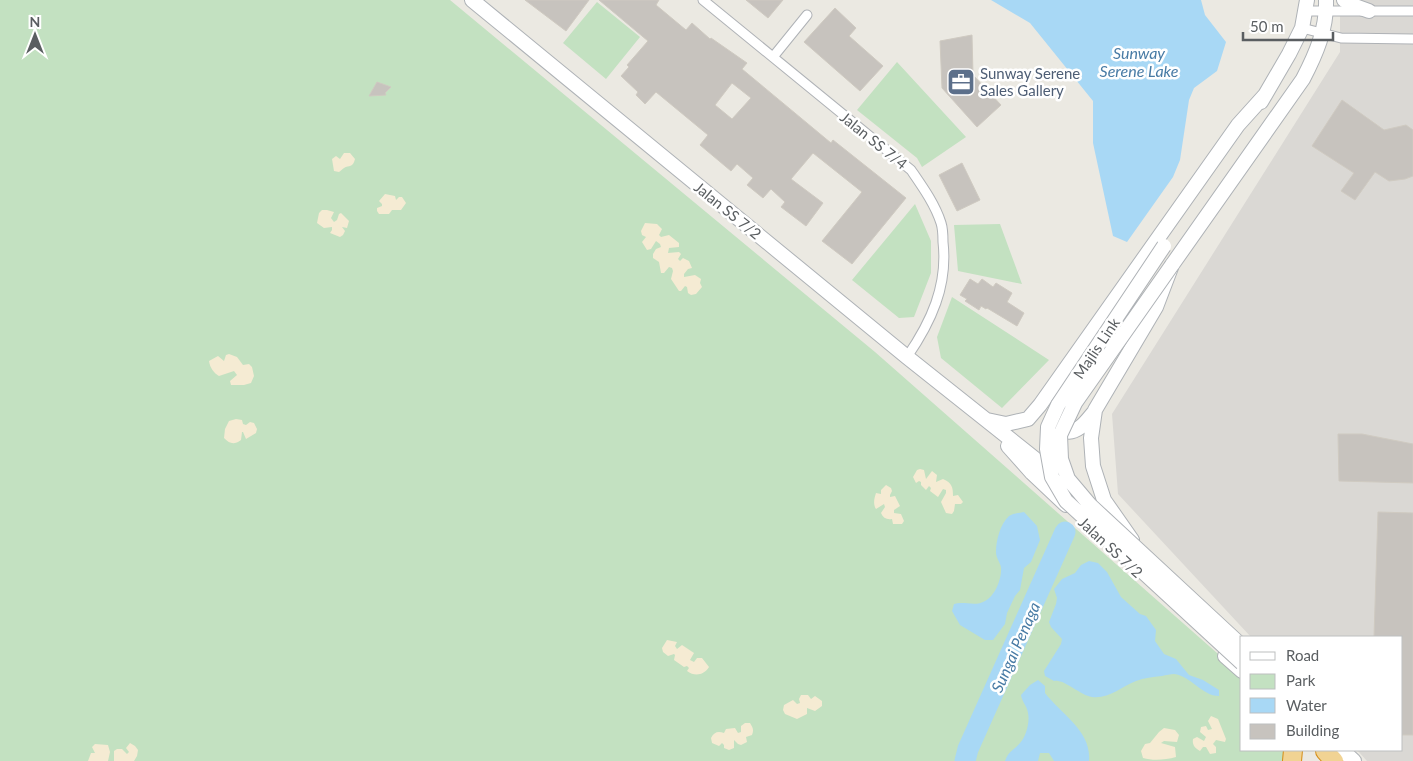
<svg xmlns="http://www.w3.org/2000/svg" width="1413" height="761" font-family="Lato,sans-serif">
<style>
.industrial{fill:#dad8d4}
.green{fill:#c3e1c1}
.sand{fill:#f5ebd3}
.water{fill:#a8d8f5}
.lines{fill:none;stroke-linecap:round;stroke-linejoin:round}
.river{stroke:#a8d8f5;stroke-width:21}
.building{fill:#c7c3be;stroke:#cfcac1;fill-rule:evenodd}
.street-casing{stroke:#afb2b6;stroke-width:11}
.secondary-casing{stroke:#aeb2b6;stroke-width:16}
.highway-casing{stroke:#d58e18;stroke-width:20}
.street{stroke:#fff;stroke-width:9}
.secondary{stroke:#fff;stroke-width:14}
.highway{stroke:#f1d393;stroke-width:18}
.secondary-bridge-casing{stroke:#aeb2b6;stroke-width:16;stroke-linecap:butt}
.secondary-bridge{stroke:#fff;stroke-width:14}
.labels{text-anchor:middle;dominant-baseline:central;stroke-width:5;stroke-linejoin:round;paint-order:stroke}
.service-label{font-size:15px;fill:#4e5e75;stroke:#fff;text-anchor:start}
.street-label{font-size:15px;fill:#5a5e61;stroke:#fff}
.water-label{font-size:16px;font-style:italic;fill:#487ba5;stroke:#fff}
</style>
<rect width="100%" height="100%" fill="#ebe9e2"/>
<path class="industrial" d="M1340 0H1413V761H1367L1357 750H1402V637H1251L1118 494 1112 414 1340 52Z"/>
<path class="green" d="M0 0H450L875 352 1242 675V750H1286L1284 761H0Z
M597 2 640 37 606 79 563 43Z
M897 62 966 137 922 167 917 158 857 110Z
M915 204 931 241V273L914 317 899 318 852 280Z
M1000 224 1022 284 958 271 954 225Z
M952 297 1049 360 1002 408 941 358 937 337Z"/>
<path class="sand" d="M344 153H350L355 159C353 168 349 165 344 168 342 169 341 171 339 172L334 171 332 159 336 156 340 159Z
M385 194 395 196 396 200 399 197H402L406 203 401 210H392L389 214H379L377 211V208L382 206V204L379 201Z
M322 210H327L334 212 331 218 334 222 337 220 339 214 341 213 349 221 347 228 342 227 345 231 343 235 340 237 330 233 332 230V227L324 228 317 223 319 213Z
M645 223 657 224 662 229 659 235 661 237 669 235 679 243V247L669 248 668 253 679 252 681 254 678 259 680 261 683 258 689 261 692 268 688 269 684 274V277L695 275 701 279 700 283 702 287 696 294 691 295 688 293 687 287 685 286 681 291H679L671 279 673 271 672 268 669 267 664 273H661L659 262 653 258V254L656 249 661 247 660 244 656 241 651 249 647 250 642 242 646 237 642 235 641 231Z
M229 354 237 357 243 365 249 364 252 367 254 376 251 383 244 385H231L230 381 237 375 234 371 219 376C214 373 210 368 209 361L218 356 224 361 226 355Z
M236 419 242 420 243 424 246 425 250 422 254 423 257 429 256 433 246 439 243 432H242L241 440C234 445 230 444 224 438L225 429 229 421Z
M920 469 924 470 926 479 932 471 937 475 936 482 943 479C952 483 953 487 953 496L958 495 963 502 961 504H955L954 511 952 514 946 513 941 502 946 493V490L943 489 938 497 930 491 931 488 929 486 926 490 921 485V482L919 481 916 483 913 477 917 470Z
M886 485 891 488 892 491 890 495V497L895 496 900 506 894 510V513L901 514 904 521 902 524H893L892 519C887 520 883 518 881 513L885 507 884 504 876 509C873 504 874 499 876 493L881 494V490Z
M667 640 677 642 675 646 677 649 682 645 694 653 690 660 694 662 697 658H702L709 667C704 675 695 677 687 671L689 668 687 666 684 667 674 660 675 655 674 654 668 656 663 652 662 648Z
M801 695H808L811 699 815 696 822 701V706L815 711 807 708V714L797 719 785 714 783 710 784 705 793 700 797 704 800 703 799 699Z
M1211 716 1218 719 1226 739 1225 742 1216 740 1213 744 1216 747V753L1210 754 1206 747H1203L1200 751C1195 748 1192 745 1193 739L1197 737 1204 741 1206 737 1200 732 1201 727 1206 726 1208 730 1212 729 1208 721Z
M745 723H750C753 728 754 730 752 735L746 737 747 742 741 745 738 744 734 740V748L729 750 724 748V745L722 743 719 746 712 743 711 738C714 732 718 731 724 733L726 729 735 728 738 733 741 732V726Z
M1164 728 1175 730 1179 735 1177 742 1164 741 1161 743 1175 747 1176 757C1165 760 1153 761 1143 758L1141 751 1145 744 1150 743 1159 732Z
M130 743 135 746 138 750 137 756 134 761H114V751L117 749H122L127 754 129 752 126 748Z
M95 744 108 745 110 752 108 761H88L91 753H95L92 747Z"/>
<path class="water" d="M991 0H1201L1205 15 1226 42 1217 71 1194 88 1189 100 1180 160 1173 177 1127 242 1113 236 1093 143V101L1030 23Z
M1024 512 1037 526 1040 540 1031 562 1024 568 1020 590 1015 596 1007 613 1005 624 993 640H985L960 625 952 611 954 604C964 601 976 607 985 601 995 596 1002 579 1001 567 1000 562 996 558 996 552 996 541 1000 524 1009 516 1013 513 1019 513 1024 512Z
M1089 561 1098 563 1107 572 1121 597 1140 614 1146 616 1156 630 1155 641 1164 654 1176 659 1189 675 1203 680 1219 690V696C1202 696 1191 676 1174 674 1171 674 1166 675 1162 676 1153 677 1144 678 1136 681 1121 687 1109 699 1092 697 1080 695 1063 678 1054 681L1045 676 1044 671 1061 644 1062 639 1051 627 1049 622 1056 604 1057 598 1054 589 1062 579 1075 573 1081 565Z
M1038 680 1045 686V693C1061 714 1092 731 1089 761H1054L1049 753H1040L1038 761H1005C1009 750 1013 751 1020 743 1026 737 1030 722 1028 713 1027 706 1022 702 1021 695L1030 685Z"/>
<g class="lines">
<path class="river" d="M965 761 968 749 1065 532"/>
</g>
<path class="building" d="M525 0H589L566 31Z
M599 0H659L656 5 686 30 692 23 710 39 711 38 747 63 742 69 831 143 833 140 906 198 852 264 822 241 862 192 813 153 791 179 823 203 806 226 781 207 785 202 771 189 763 198 747 185 753 178 737 164 731 171 700 145 708 135 656 92 645 104 636 95 638 92 621 76 629 67 627 65 648 41ZM732 83 751 98 732 119 715 105Z
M746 0H783L768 18Z
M835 8 856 28 849 36 883 66 860 91 804 42Z
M972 35 973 75 1001 105 977 127 942 88 940 41Z
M377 82 391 87 385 93 386 95 369 96Z
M1342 100 1384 130 1406 125 1413 130V176L1405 179 1389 181 1375 172 1355 200 1341 191 1354 173 1312 146Z
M962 163 980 200 957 211 939 175Z
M970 279 978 284 982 279 993 287 996 283 1012 293 1007 302 1024 313 1017 326 987 308 986 309 981 306 979 310 965 301 967 299 960 295Z
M1338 434H1362L1413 444V483L1339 481Z
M1378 512 1413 513V735H1402V637H1374Z"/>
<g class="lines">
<defs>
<path id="street" d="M703 0 911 170C922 186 935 204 941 223 943 229 943 236 943 242 948 286 931 322 907 357
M1305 11H1413
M1302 28 1341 38 1413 39
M773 57 807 15"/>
<path id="secondary" d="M472 0 907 357 1039 462 1057 479
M1344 0 1355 6 1369 11
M1261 102 1289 54 1302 28 1307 0
M987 420 1006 424 1028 419 1040 405 1238 125 1265 95
M1054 425C1057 426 1062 431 1065 431 1078 435 1088 419 1095 411
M1008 446 1032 473 1066 505
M1132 540 1104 500 1093 466 1091 438 1095 410 1156 307 1172 265 1303 79C1316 54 1327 29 1326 0
M1225 656 1242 671
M1342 750 1354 761"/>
<path id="highway" d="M1325 751 1334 761
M1292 761 1293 750"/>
</defs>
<use href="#street" class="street-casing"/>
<use href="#secondary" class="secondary-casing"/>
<use href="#highway" class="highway-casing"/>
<use href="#street" class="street"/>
<use href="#secondary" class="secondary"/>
<use href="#highway" class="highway"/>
<defs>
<path id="secondary-bridge" d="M1164 246 1058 405 1048 427 1047 449 1052 477 1066 501 1242 663
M1172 265 1075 403 1060 435 1061 459 1068 479 1090 505 1242 646"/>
</defs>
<use href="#secondary-bridge" class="secondary-bridge-casing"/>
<use href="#secondary-bridge" class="secondary-bridge"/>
</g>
<defs>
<symbol id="office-square" viewBox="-11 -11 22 22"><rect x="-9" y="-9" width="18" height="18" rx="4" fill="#5c6f8a" stroke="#fff"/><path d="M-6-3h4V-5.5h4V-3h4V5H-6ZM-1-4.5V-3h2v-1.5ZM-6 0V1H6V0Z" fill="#fff"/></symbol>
</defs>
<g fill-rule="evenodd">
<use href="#office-square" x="945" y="66" width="32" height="32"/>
</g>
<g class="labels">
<g class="service-label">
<text x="980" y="73">Sunway Serene<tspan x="980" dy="17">Sales Gallery</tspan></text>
</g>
<g class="street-label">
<text transform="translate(874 140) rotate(39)">Jalan SS 7/4</text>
<text transform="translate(728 210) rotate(39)">Jalan SS 7/2</text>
<text transform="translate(1096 348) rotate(-56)">Majlis Link</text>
<text transform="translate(1111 547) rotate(43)">Jalan SS 7/2</text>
</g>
<g class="water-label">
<text x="1139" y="52">Sunway<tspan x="1139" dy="18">Serene Lake</tspan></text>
<text transform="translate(1015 647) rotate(-66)">Sungai Penaga</text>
</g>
</g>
<rect x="1240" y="636" width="162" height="115" fill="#ffffff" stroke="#bdbfc0"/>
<rect x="1250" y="652" width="25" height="8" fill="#ffffff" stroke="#bdbfc0"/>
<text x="1286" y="661" font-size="15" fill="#5a5e61">Road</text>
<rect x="1250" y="674" width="25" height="15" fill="#c3e1c1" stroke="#bdbfc0"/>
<text x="1286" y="686" font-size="15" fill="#5a5e61">Park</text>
<rect x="1250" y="698" width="25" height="15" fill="#a8d8f5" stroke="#bdbfc0"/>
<text x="1286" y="711" font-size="15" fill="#5a5e61">Water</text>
<rect x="1250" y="724" width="25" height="15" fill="#c7c3be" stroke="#bdbfc0"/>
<text x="1286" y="736" font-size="15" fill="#5a5e61">Building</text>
<g transform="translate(35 35)" stroke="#ffffff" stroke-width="4" paint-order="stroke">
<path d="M0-4L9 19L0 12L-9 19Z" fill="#5a5e61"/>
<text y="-8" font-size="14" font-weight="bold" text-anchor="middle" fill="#5a5e61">N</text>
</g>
<path d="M1243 32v8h90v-8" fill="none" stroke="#5a5e61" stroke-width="2.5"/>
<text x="1250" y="32" font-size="15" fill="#5a5e61" stroke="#ffffff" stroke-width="4" paint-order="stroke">50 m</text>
</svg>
